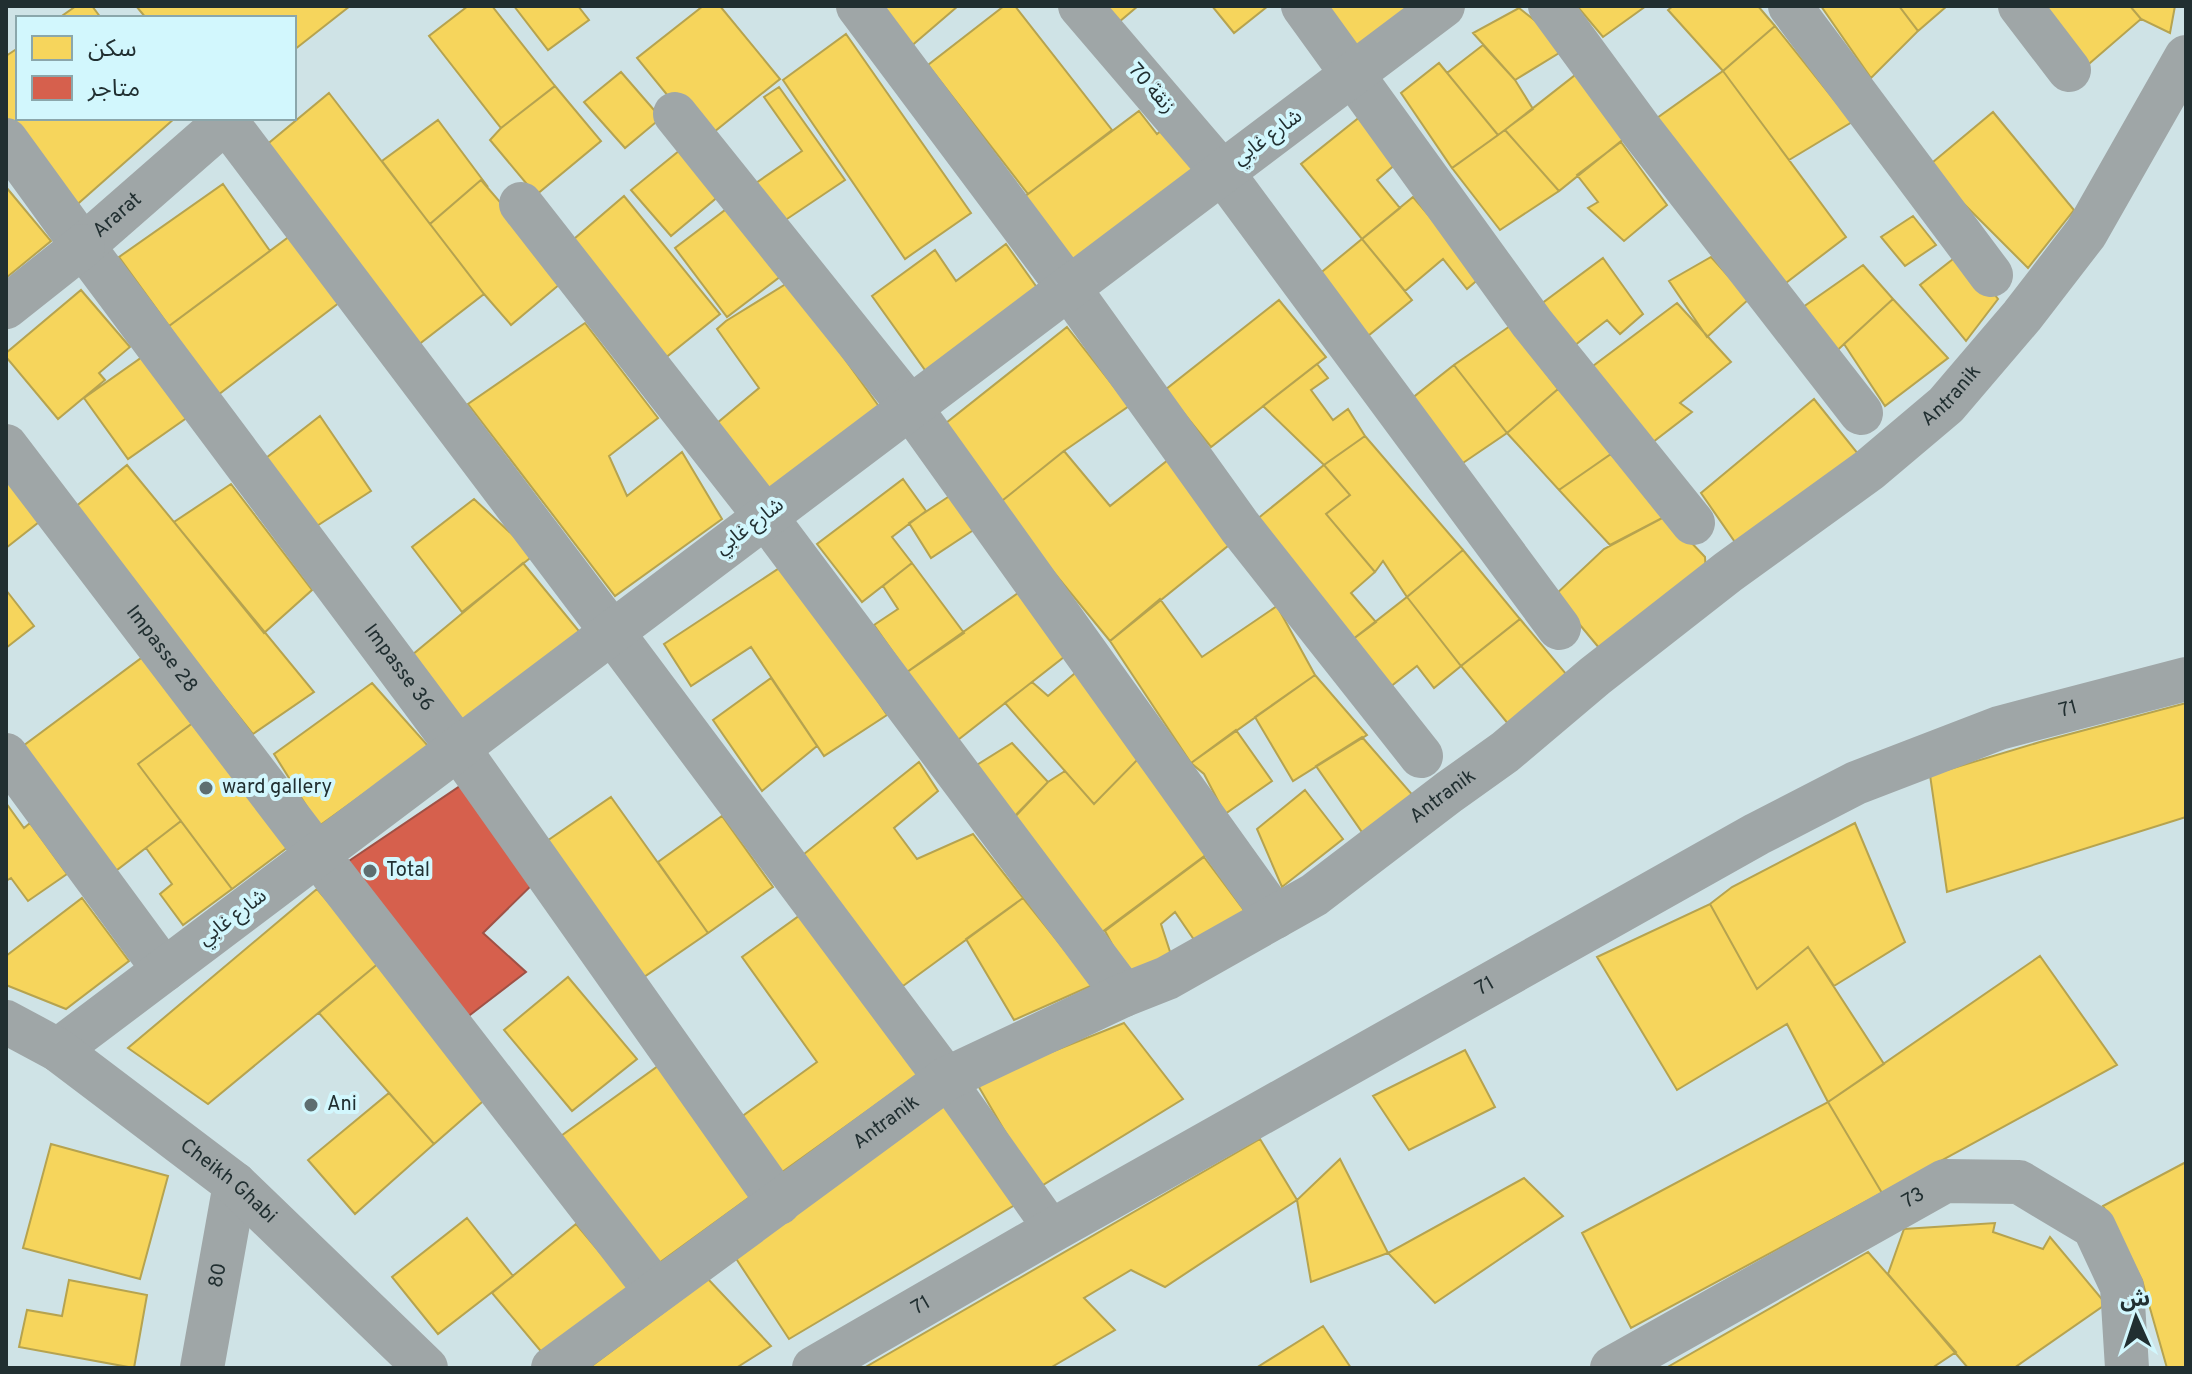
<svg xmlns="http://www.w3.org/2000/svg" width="2192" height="1374" font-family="Overpass,'Noto Sans Arabic',sans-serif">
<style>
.homes{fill:#f6d55c;stroke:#b6a34f;stroke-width:2}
.shops{fill:#d6604d;stroke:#a05145;stroke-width:2}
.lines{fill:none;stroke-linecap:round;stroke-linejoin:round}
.service{stroke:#9fa6a7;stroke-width:38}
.pedestrian{stroke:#9fa6a7;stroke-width:44}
.minor{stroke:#9fa6a7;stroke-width:44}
.tertiary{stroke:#9fa6a7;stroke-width:44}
.poi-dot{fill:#5e6e70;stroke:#d2f7fd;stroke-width:3}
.labels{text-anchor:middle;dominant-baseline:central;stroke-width:8;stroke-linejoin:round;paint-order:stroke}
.street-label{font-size:20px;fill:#212f31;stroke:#d2f7fd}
.poi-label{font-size:20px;fill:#212f31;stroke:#d2f7fd;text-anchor:start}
</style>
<rect width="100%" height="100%" fill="#cfe3e6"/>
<path class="homes" d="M76 6H92L101 18H59Z
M136 6H350L294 50V18H146Z
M468 6H492L555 86 501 128 429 36Z
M514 6H578L589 20 548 50Z
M703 6H720L780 79 704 140 637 58Z
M866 6H958L902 54Z
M1004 6H1015L1112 130 1028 194 928 65Z
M1096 6H1138L1113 27Z
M1212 6H1268L1234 33Z
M1316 6H1419L1353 58Z
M1577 6H1646L1603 37Z
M1673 6H1758L1775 26 1723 71 1668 10Z
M1821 6H1899L1918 31 1871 78Z
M1899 6H1947L1918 31Z
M2035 6H2130L2141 19 2083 69Z
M2130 6H2175L2170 33 2141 19Z
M1519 8 1569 47 1515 80 1473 33Z
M1775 26 1852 122 1789 160 1723 71Z
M846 34 971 213 905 259 783 80Z
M1483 45 1515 80 1533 109 1498 135 1447 73Z
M18 48V118H175L72 209 6 126V56Z
M1439 63 1498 135 1452 168 1401 93Z
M1723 71 1846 237 1778 289 1650 123Z
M621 72 661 118 625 148 584 102Z
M1579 72 1631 133 1559 191 1505 130Z
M555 86 601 141 536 195 490 140 501 128Z
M779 87 845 180 784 221 756 183 802 151 764 97Z
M329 93 484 294 409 352 264 147Z
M1139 111 1157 134 1167 126 1205 178 1071 277 1016 203Z
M1993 112 2074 210 2028 268 1927 167Z
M1361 116 1397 163 1377 180 1400 208 1362 239 1301 164Z
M438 120 488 187 481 180 430 224 382 161Z
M1505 130 1559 191 1500 230 1452 168Z
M1621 142 1667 205 1624 241 1588 208 1598 202 1577 175Z
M685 146 720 195 671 236 631 190Z
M481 180 566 279 511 325 484 294 430 224Z
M223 184 270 251 169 326 119 257Z
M6 187 51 241 6 278Z
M624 196 720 314 659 363 567 245Z
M1413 197 1481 277 1467 289 1443 259 1405 291 1362 239Z
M729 207 781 276 727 317 675 248Z
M1913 216 1936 245 1905 266 1881 237Z
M294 233 344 299 214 398 169 326Z
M1362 239 1412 300 1363 340 1312 280Z
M1006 244 1043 296 930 377 872 296 935 250 956 281Z
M1962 252 1998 299 1966 341 1920 285Z
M1711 257 1749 299 1707 337 1669 281Z
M1603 258 1643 314 1620 334 1607 320 1565 353 1533 310Z
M1863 265 1893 299 1830 357 1796 312Z
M789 282 883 412 765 498 710 429 759 388 717 329 726 321Z
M81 290 130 347 99 373 105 380 58 419 6 357V353Z
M1893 299 1948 358 1885 406 1844 344Z
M1279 300 1326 357 1211 447 1165 390Z
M1677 303 1731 362 1680 403 1692 412 1640 452 1581 375Z
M585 323 658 418 609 456 627 496 682 452 722 519 615 596 468 404Z
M1510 326 1558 389 1507 433 1454 365Z
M1067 327 1129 406 1064 451 998 504 941 427Z
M145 355 188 417 128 459 84 398Z
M1317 364 1328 378 1311 390 1333 420 1348 409 1365 436 1324 465 1263 406Z
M1454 365 1507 433 1457 467 1406 403Z
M1558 389 1618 449 1559 490 1507 433Z
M1814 399 1867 465 1746 558 1701 493Z
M320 416 371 491 306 533 257 465Z
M1365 436 1463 550 1407 597 1383 561 1375 572 1326 514 1350 495 1324 465Z
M1064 451 1110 506 1168 460 1234 541 1110 641 998 504Z
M1611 454 1666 516 1610 545 1559 490Z
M127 465 314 692 253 734 74 508Z
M1324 465 1350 495 1326 514 1375 572 1351 593 1376 622 1352 640 1246 528Z
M6 479 39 522 6 548Z
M903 479 926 511 892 537 912 563 862 602 817 544Z
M231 484 312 590 264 633 174 522Z
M951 495 975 529 931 558 909 523Z
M474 499 534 555 462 612 412 547Z
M1666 516 1705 557 1706 574 1605 655 1555 595 1604 549Z
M1463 550 1520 619 1461 666 1407 597Z
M523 563 583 636 453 737 400 665Z
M787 563 887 715 824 756 751 647 691 686 664 644Z
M912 563 964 633 907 672 874 625 898 609 883 586Z
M6 590 34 626 6 648Z
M1018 593 1069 653 954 743 907 672Z
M1407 597 1461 666 1434 688 1417 666 1390 687 1352 640Z
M1160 599 1202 657 1277 606 1315 675 1191 763 1110 641Z
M1520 619 1577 687 1518 736 1461 666Z
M144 656 194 722 138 764 181 821 113 873 19 749Z
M1080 669 1143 754 1094 804 1005 703 1032 682 1048 696Z
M1315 675 1367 735 1293 781 1255 717Z
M771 678 817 746 762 791 713 720Z
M372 683 429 747 319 826 274 754Z
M2186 703V817L1947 892 1930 775 2040 742Z
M194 722 288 847 232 889 138 764Z
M1236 730 1272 781 1225 814 1204 774 1191 763Z
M1362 737 1416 799 1364 835 1316 766Z
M1012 743 1048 782 1007 824 972 768Z
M1143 754 1215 848 1098 935 1013 819 1048 782 1065 771 1094 804Z
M919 762 938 791 894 828 917 859 973 834 1023 898 903 986 789 866Z
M1305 790 1343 839 1282 887 1257 829Z
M611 797 708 933 641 979 544 843Z
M6 803 24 828 30 823 67 874 28 901 11 878 6 881Z
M722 816 773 887 708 933 658 862Z
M181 821 232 889 183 925 160 894 172 884 146 848Z
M1855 823 1905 942 1834 986 1808 947 1757 989 1710 904 1732 887Z
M1204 857 1249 917 1199 947 1175 912 1161 924 1173 961 1131 980 1105 931Z
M317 889 380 962 208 1104 128 1048Z
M82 898 129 961 66 1009 6 985V956Z
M1023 898 1093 985 1014 1020 966 939Z
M1710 904 1757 989 1808 947 1884 1064 1828 1102 1787 1024 1677 1090 1597 957Z
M803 913 920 1073 778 1175 737 1120 817 1062 742 957Z
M2040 956 2117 1065 1882 1193 1828 1102Z
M380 962 497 1089 434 1144 319 1013Z
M568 977 637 1059 572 1111 504 1030Z
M1124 1023 1183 1099 1038 1188 976 1082Z
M1465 1050 1495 1107 1409 1150 1373 1096Z
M665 1061 758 1191 648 1271 554 1141Z
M389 1093 434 1144 355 1214 308 1160Z
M941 1102 1020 1202 789 1339 735 1257Z
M1828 1102 1882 1193 1631 1328 1582 1233Z
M1260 1139 1297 1200 1165 1287 1131 1270 1084 1298 1115 1330 1050 1368H864Z
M51 1144 168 1176 140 1279 23 1248Z
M1340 1159 1388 1253 1311 1282 1297 1200Z
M2186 1162V1368H2167L2142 1280 2103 1206Z
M1524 1178 1563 1216 1435 1303 1388 1253Z
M467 1218 513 1276 438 1334 392 1277Z
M1995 1223 1993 1232 2043 1249 2050 1237 2106 1304 2014 1368H1968L1888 1274 1904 1229Z
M576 1224 634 1293 550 1362 492 1293Z
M1868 1252 1956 1352 1932 1368H1666Z
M708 1279 771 1346 736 1368H589Z
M69 1280 147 1295 134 1368 19 1347 27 1310 62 1316Z
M1323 1326 1351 1368H1256Z"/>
<path class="shops" d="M466 782 536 881 483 933 526 972 466 1018 346 863Z"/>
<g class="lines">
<path class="service" d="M946 1079 1053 1230"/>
<g class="pedestrian">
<path d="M858 6 1068 287 1240 527 1421 756"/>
<path d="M1080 6 1222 172 1559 628"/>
<path d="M1303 6 1532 323 1693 523"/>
<path d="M1550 6 1641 130 1861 413"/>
<path d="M1790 6 1991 275"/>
<path d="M2020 6 2069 70"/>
<path d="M675 114 910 407 1275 917"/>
<path id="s1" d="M6 140 83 246 458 748 779 1203"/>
<path d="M521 204 765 516 1124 995"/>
<path id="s2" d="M83 246 226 121 612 632 946 1079"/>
<path id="s3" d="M6 446 317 854 656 1291"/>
<path d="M6 755 164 970"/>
</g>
<g class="minor">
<path d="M6 307 83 246"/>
<path d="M58 1050 1443 6"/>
<path id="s4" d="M202 1368 235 1184"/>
<path id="s5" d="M553 1368 946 1079 1124 995 1167 978 1314 895 1449 792 1505 752 1595 676 1728 572 1869 470 1946 405 2022 316 2086 233 2186 57"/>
<path id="s6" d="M814 1368 1053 1230 1757 834 1856 783 1999 728 2186 679"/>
<path id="s7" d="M1612 1368 1945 1181 2019 1182 2094 1227 2122 1287 2127 1368"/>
</g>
<path class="tertiary" id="s8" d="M6 1022 58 1050 235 1184 426 1368"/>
</g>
<g class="poi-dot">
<circle cx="206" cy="788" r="8"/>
<circle cx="370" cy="871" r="8"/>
<circle cx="311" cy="1105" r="8"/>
</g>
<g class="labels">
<g class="street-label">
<text transform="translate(1151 89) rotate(49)">زنقة 70</text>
<text transform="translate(1268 138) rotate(-36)">شارع غابي</text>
<text stroke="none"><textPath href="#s2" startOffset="46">Ararat</textPath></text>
<text stroke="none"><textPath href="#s5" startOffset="1710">Antranik</textPath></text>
<text transform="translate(750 527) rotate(-37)">شارع غابي</text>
<text stroke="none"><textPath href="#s3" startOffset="256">Impasse 28</textPath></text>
<text stroke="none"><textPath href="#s1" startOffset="658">Impasse 36</textPath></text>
<text stroke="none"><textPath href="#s6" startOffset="1420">71</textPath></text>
<text stroke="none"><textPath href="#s5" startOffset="1062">Antranik</textPath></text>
<text transform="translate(233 918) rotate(-37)">شارع غابي</text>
<text stroke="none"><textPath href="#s6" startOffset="772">71</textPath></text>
<text stroke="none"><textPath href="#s5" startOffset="414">Antranik</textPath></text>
<text stroke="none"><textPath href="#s8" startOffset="274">Cheikh Ghabi</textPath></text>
<text stroke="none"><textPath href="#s7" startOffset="346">73</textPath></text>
<text stroke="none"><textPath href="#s4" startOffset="94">80</textPath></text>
<text stroke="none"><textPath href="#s6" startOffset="124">71</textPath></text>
</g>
<g class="poi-label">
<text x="222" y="788">ward gallery</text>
<text x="386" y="871">Total</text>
<text x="327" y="1105">Ani</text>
</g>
</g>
<rect width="2192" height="1374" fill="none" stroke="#212f31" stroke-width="16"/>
<rect x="16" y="16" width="280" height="104" fill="#d2f7fd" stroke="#8ba7ab" stroke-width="2"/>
<rect x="32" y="36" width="40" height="24" fill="#f6d55c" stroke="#8ba7ab" stroke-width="2"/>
<text x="88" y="56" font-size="24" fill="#212f31">سكن</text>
<rect x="32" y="76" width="40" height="24" fill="#d6604d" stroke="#8ba7ab" stroke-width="2"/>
<text x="88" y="96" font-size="24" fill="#212f31">متاجر</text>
<g transform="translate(2136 1318) rotate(357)" stroke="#d2f7fd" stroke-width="6" paint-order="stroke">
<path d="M0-6L14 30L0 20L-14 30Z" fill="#212f31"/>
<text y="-12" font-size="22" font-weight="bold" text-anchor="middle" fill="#212f31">ش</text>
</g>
</svg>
